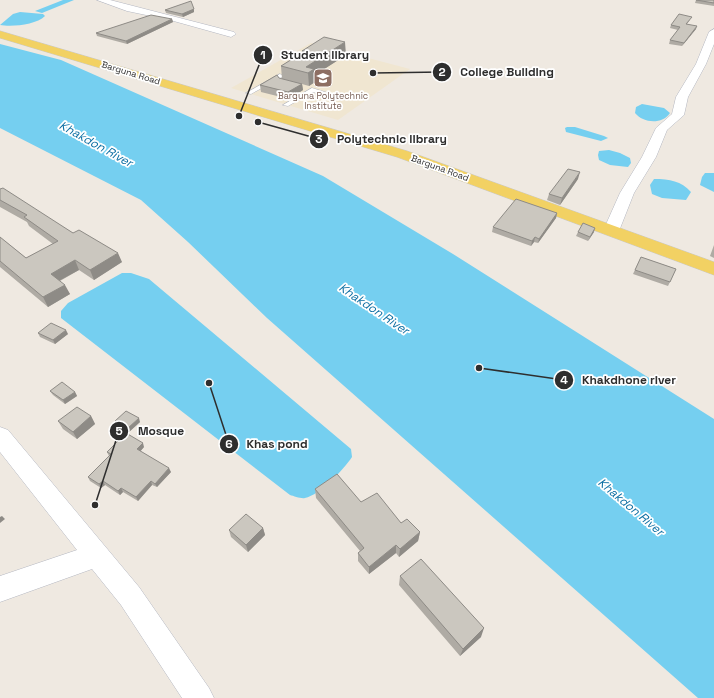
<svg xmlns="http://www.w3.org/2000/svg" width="714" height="698" font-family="'Space Grotesk',sans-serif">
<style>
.education{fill:#f0e6d1}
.water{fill:#75cff0}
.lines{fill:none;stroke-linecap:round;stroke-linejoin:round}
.canal{fill:#75cff0;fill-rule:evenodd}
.service-casing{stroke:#b4b7c1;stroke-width:1}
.minor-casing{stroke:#b4b7c1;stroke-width:1}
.primary-casing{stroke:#c9c9c9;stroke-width:1}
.service{fill:#fff;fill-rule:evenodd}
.minor{fill:#fff;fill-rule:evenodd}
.primary{fill:#f2d163;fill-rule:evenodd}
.wall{fill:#afaba4}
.shaded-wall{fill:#8e8b86}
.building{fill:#cbc7bf;stroke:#8e8b86}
.labels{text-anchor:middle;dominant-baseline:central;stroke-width:3.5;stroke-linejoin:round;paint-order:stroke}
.far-street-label{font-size:9px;fill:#2e2e2e;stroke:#fff}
.far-education-label{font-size:9px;fill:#785e54;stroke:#fff}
.water-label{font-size:12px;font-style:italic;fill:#0d6fa3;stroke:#fff}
.leader{fill:none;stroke:#2e2e2e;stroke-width:1.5}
.callout-dot{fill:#2e2e2e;stroke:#fff;stroke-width:1.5}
.mark-label{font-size:12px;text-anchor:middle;font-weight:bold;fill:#fff}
.callout-label{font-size:12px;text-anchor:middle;font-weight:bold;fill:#2e2e2e;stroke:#fff;stroke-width:3.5;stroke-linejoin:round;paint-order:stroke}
</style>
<rect width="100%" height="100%" fill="#efe9e1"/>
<path class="education" d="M311 43 410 69 338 120 231 88Z"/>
<path class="water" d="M20 12 43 14 45 16C36 25 12 27 0 25L13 14Z
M0 44 61 60 323 176 453 254 714 419V698H698L267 318 188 242 141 200 0 128Z
M642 104 664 108 670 113C662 125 643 123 635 113L636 107Z
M567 127H575L604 136 608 138 601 141 566 132 565 128Z
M609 150 620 153 630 158 631 163 628 167 610 165 599 160 598 155 599 151Z
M705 173H714V192L700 185 702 177Z
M654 179C670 179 681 181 691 192L686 200 662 198 652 194 650 185Z
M122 273H131L149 279 351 449 352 457C344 469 320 495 305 498 301 499 294 496 290 495L61 318V311L68 303Z"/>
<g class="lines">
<path class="canal" d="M63 0H74L42 13 35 11Z"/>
<defs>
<path id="service" d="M280 74 283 76 282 77 251 94 246 93Z
M312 88 344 98 341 100 313 92 288 106 283 105Z"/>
<path id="minor" d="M97 0H110L234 32 236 34 231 37 170 20 127 11Z
M714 29V44L706 64 688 97 684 115 667 130 656 157 634 193 619 231 616 234H606L603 231 620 193 642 157 656 128 672 114 676 97 696 64 709 32Z
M0 427 8 430 139 587 209 688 214 698H182L121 605 92 569 0 602V576L77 550 0 452Z"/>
<path id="primary" d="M0 31 407 151 714 262V275L397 157 0 38Z"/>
</defs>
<use href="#service" class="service-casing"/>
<use href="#minor" class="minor-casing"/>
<use href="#primary" class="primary-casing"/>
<use href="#service" class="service"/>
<use href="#minor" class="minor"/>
<use href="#primary" class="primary"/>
</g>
<path class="wall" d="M696 0H714V6L695 3Z
M194 9V12L183 17 166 13 165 10Z
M172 19 173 22 127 44 97 36 96 33Z
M690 20 687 24 696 29 682 46 669 44 670 40 678 30 670 28 671 25Z
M302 51 346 55 315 75V82L309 86 302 84 303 90 289 99 261 92 260 85 282 79 281 66 302 53Z
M578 179 560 205 547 200 549 194Z
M0 189 73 233 122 262 94 280 79 270 60 281 70 294 48 307 0 267V237L26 258 53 244 29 226 27 222 0 207Z
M557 213 556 218 538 243 534 242 531 246 492 232 493 227Z
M578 232H594L588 241 576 236Z
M714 245V258L710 256Z
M641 257 676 269 668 286 633 274Z
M38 333 68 334 55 344 40 337Z
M50 391 75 392 77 396 65 404 53 395Z
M91 416 95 424 77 439 63 429 58 421Z
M115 421 140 422 129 432 117 425Z
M144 447 140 451 171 472 157 487 152 485 138 501 123 492 120 495 105 485 101 488 90 481 88 477 109 456 107 452Z
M315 489 361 502 401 523 420 532 418 541 399 557 396 553 369 574 358 561V553L360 551 316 498Z
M263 528 265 535 248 552 231 537 229 530Z
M400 576 481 637 460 656 399 585Z"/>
<path class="shaded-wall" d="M194 9V12L183 17 182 14Z
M172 19 173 22 127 44 126 41Z
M697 26 696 29 682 46 684 43Z
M345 42 346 55 315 75V82L309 86 308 73 306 67Z
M302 84 303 90 289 99 288 92Z
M580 172 578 179 560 205 562 198Z
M557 213 556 218 538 243 539 239Z
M595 228 594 232 588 241 590 237Z
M535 237 534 242 531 246 532 241Z
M118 253 122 262 94 280 90 270Z
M75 260 79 270 55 283 51 274Z
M65 285 70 294 48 307 43 297Z
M66 330 68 334 55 344 53 340Z
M75 392 77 396 65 404 63 400Z
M91 416 95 424 77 439 73 432Z
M139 418 140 422 129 432 128 428Z
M143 443 144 447 139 453 137 449Z
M169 468 171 472 157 487 155 484Z
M103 481 105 485 101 488 99 484Z
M151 481 152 485 138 501 136 497Z
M121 488 123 492 120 495 118 491Z
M2 516 5 519 0 523V517Z
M263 528 265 535 248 552 246 545Z
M420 532 418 541 399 557 400 549Z
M396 545V553L369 574V567Z
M484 628 481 637 460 656 463 649Z"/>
<path class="building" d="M696 0H714V3Z
M191 1 194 9 182 14 165 10Z
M679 14 692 17 686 24 697 26 684 43 670 40 680 27 671 25Z
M151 15 172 19 126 41 96 33Z
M324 37 345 42 306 67 314 69 308 73 281 66 305 51H302Z
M277 75 279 78 302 84 288 92 260 85Z
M568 169 580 172 562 198 549 194Z
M3 188 73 233 79 230 118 253 90 270 75 260 51 274 65 285 43 297 0 261V237L26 258 58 241 24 217 27 215 0 200V189Z
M516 199 557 213 539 239 535 237 532 241 493 227Z
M583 223 595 228 590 237 578 232Z
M641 257 676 269 670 282 635 270Z
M51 323 66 330 53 340 38 333Z
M62 382 75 392 63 400 50 391Z
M77 407 91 416 73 432 58 421Z
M126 411 139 418 128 428 115 421Z
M126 433 143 443 137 449 169 468 155 484 151 481 136 497 121 488 118 491 103 481 99 484 88 477 111 454 107 452Z
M337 474 361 502 377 493 401 523 407 519 420 532 400 549 396 545 369 567 358 553 364 548 315 489Z
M246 514 263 528 246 545 229 530Z
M421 559 484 628 463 649 400 576Z"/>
<defs>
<symbol id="university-square" viewBox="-11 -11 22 22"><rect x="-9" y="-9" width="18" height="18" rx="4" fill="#8d6e63" stroke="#fff"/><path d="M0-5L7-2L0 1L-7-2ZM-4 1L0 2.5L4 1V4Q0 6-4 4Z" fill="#fff"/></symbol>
</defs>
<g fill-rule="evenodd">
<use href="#university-square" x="312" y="67" width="22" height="22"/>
</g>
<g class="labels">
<g class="far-street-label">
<text transform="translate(131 73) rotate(17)">Barguna Road</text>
<text transform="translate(440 168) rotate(20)">Barguna Road</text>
</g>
<g class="far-education-label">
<text x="323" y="96">Barguna Polytechnic<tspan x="323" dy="10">Institute</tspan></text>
</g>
<g class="water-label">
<text transform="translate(96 144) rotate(29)">Khakdon River</text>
<text transform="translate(374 309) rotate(34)">Khakdon River</text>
<text transform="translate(631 507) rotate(40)">Khakdon River</text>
</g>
</g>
<path class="leader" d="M239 116L263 55M373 73L442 72M258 122L319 139M479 368L564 380M95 505L119 431M209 383L229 444"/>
<g class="callout-dot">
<circle cx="239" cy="116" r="4"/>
<circle cx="373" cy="73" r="4"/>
<circle cx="258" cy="122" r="4"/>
<circle cx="479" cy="368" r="4"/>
<circle cx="95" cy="505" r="4"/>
<circle cx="209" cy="383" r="4"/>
<circle cx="263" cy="55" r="10"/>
<circle cx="442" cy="72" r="10"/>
<circle cx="319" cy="139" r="10"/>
<circle cx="564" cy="380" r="10"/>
<circle cx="119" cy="431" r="10"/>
<circle cx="229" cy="444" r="10"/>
</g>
<g class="mark-label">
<text x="263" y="59">1</text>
<text x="442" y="76">2</text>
<text x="319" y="143">3</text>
<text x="564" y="384">4</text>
<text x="119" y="435">5</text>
<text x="229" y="448">6</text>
</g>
<g class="callout-label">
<text x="325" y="59">Student library</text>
<text x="507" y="76">College Building</text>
<text x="392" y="143">Polytechnic library</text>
<text x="629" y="384">Khakdhone river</text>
<text x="161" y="435">Mosque</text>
<text x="277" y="448">Khas pond</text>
</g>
</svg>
